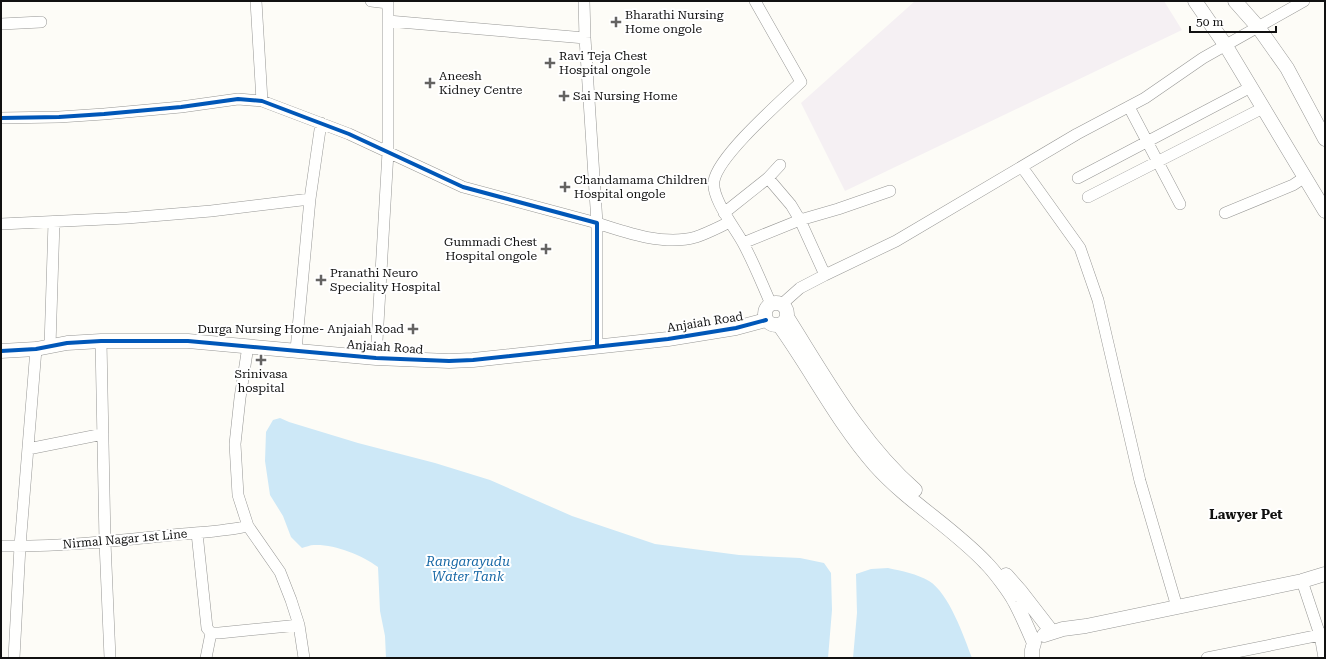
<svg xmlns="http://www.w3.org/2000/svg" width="1326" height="659" font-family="'Roboto Serif',serif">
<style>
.industrial{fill:#f5f0f3}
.water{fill:#cde8f7}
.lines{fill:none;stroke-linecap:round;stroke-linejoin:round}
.minor-casing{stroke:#979795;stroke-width:12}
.tertiary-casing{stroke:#979795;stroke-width:15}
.minor{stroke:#fffffe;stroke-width:11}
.tertiary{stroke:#fffffe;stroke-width:14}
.cycleway-casing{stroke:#fff;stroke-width:6}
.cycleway{stroke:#0057b8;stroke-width:4}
.poi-dot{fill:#646362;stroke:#fff;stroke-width:1.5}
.labels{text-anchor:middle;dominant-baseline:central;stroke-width:4;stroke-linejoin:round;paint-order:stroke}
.poi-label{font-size:12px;fill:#111;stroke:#fff;text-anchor:start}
.street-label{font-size:12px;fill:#111;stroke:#fff}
.neighbourhood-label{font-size:13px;font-weight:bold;fill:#111;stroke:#fff}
.water-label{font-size:13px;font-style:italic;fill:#1768a6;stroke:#fff}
</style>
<rect width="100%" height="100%" fill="#fdfcf7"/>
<path class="industrial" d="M915 1H1164L1182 30 845 191 801 103Z"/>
<path class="water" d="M280 418 289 422 358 443 435 463 490 480 572 516 655 544 739 555 800 558 824 563 831 573 832 610 828 658H386L385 636 380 611 378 567C362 555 334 544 314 545 310 545 306 547 302 548L291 537 283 516 270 495 265 461 266 432 273 420Z
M888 568C902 571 917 574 929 581 949 593 964 637 972 658H853L857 613 856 574 871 569Z"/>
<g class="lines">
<defs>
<path id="minor" d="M256 1 262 101
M371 1 388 3
M584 1 585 38 597 223C627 233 665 246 696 237 708 233 719 227 730 222
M755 1 801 82C781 101 718 156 714 181 711 198 735 228 743 243 754 263 762 284 771 304
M388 21 585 38
M1 24 41 22
M1129 107 1180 204
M1 118 59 117 104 114 181 107 238 99 262 101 349 134 463 187 597 223V346
M1022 167 1080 248 1098 300 1140 481 1177 607
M768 178 791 205 800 220 825 275
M1078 178 1251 87
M1088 197 1263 108
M724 213 768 178 780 165
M1225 213 1293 185 1305 177
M1 224 127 218 211 211 310 199
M743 243 800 220 838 209 890 191
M782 304 800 288 825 275 896 241 1077 134 1145 98 1203 58 1304 1
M101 341 105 542 110 658
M50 346 54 222
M248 346 240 398 235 444 238 495 248 526 280 572 291 600 299 625 304 658
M296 350 310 199 321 123
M376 358 388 152V1
M28 449 103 434
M197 533 207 628 211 633H219L299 625
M1 546C58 547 115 541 172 535 198 532 223 532 248 526
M1302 581 1320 635 1324 658
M14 658 20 546 36 349
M206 658 211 633
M1207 658 1325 634"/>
<path id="tertiary" d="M1195 1 1226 46 1325 211
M1235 1 1258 27 1287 68 1325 139
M765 314a11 11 0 1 1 22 0a11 11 0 1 1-22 0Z
M787 317C825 377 861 443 915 490
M779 325C812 371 838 423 875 465 908 502 952 527 986 563 994 571 1010 592 1015 602 1022 615 1028 629 1034 643L1032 650V658
M1 351 36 349 67 343 101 341H188L376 358 449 361 473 360 668 339 736 328 766 320
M1006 575 1021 592 1052 632
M1044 635 1063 629 1086 626 1302 581 1325 574"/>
</defs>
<use href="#minor" class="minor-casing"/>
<use href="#tertiary" class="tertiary-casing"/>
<use href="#minor" class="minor"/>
<use href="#tertiary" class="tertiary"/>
<defs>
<path id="cycleway" d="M1 118 59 117 104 114 181 107 238 99 262 101 349 134 463 187 597 223V346
M1 351 36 349 67 343 101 341H188L376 358 449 361 473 360 668 339 736 328 766 320"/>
</defs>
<use href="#cycleway" class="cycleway-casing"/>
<use href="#cycleway" class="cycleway"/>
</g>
<g class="poi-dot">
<path d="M614 16h4v4h4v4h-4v4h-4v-4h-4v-4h4z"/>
<path d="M548 57h4v4h4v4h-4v4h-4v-4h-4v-4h4z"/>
<path d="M428 77h4v4h4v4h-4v4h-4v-4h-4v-4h4z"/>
<path d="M562 90h4v4h4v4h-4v4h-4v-4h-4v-4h4z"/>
<path d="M563 181h4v4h4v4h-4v4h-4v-4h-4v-4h4z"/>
<path d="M544 243h4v4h4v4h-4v4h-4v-4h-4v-4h4z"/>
<path d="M319 274h4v4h4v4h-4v4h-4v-4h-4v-4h4z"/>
<path d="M411 323h4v4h4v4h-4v4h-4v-4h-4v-4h4z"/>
<path d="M259 354h4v4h4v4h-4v4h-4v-4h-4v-4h4z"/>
</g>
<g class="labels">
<g class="poi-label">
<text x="625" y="15">Bharathi Nursing<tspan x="625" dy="14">Home ongole</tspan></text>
<text x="559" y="56">Ravi Teja Chest<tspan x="559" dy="14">Hospital ongole</tspan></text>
<text x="439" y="76">Aneesh<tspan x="439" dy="14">Kidney Centre</tspan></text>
<text x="573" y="96">Sai Nursing Home</text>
<text x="574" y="180">Chandamama Children<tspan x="574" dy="14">Hospital ongole</tspan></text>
<text x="537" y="242" text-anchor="end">Gummadi Chest<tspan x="537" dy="14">Hospital ongole</tspan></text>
<text x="330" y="273">Pranathi Neuro<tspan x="330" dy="14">Speciality Hospital</tspan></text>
<text x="404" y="329" text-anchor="end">Durga Nursing Home- Anjaiah Road</text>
<text x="261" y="374" text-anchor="middle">Srinivasa<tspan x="261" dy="14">hospital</tspan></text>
</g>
<g class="street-label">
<text transform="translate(705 322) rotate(-9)">Anjaiah Road</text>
<text transform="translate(385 347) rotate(4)">Anjaiah Road</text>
<text transform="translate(125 539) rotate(-5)">Nirmal Nagar 1st Line</text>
</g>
<g class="neighbourhood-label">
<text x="1246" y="514">Lawyer Pet</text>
</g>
<g class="water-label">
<text x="468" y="561">Rangarayudu<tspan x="468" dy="15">Water Tank</tspan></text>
</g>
</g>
<rect width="1326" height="659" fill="none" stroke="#111111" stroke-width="4"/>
<path d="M1190 26v6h86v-6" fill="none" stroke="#111111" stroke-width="2"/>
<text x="1196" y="26" font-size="12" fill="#111111" stroke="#ffffff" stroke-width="3" paint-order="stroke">50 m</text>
</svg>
